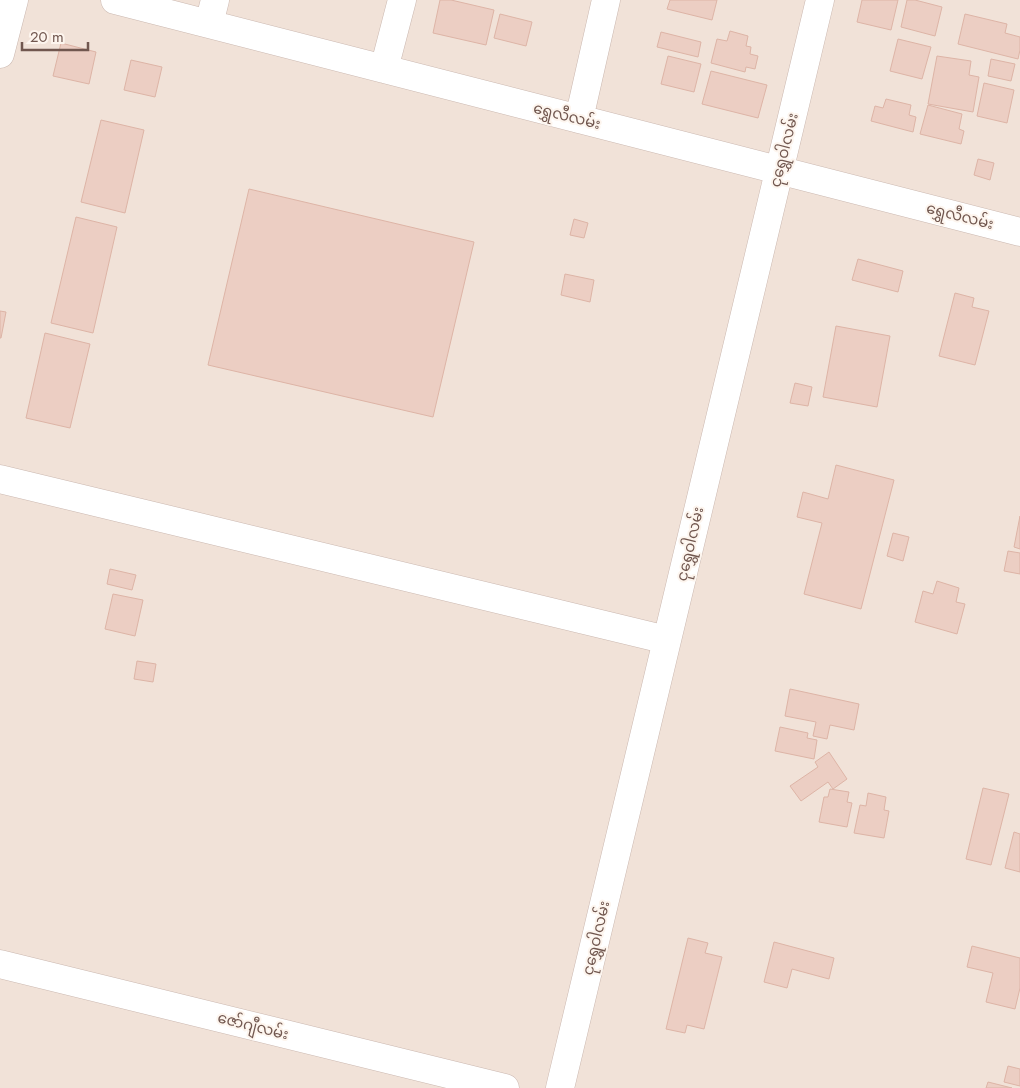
<svg xmlns="http://www.w3.org/2000/svg" width="1020" height="1088" font-family="Jost,'Noto Sans Myanmar',sans-serif">
<style>
.residential{fill:#f1e2d8}
.building{fill:#eccec3;stroke:#ddb4a6}
.lines{fill:none;stroke-linecap:round;stroke-linejoin:round}
.minor-casing{stroke:#cbb8b0;stroke-width:29}
.minor{stroke:#fff;stroke-width:28}
.labels{text-anchor:middle;dominant-baseline:central;stroke-width:4;stroke-linejoin:round;paint-order:stroke}
.street-label{font-size:15px;fill:#71574f;stroke:#fdf5ee}
</style>
<rect width="100%" height="100%" fill="#faf1e8"/>
<path class="residential" d="M0 0H1020V1088H0Z"/>
<path class="building" d="M440 0H451L494 10 486 45 433 33Z
M670 0H717L712 20 667 9Z
M862 0H898L891 30 857 22Z
M907 0H915L942 7 935 36 901 27Z
M500 14 532 22 526 46 494 38Z
M965 14 1007 24 1005 33 1020 37V50L1018 59 958 44Z
M730 31 748 36 746 46 751 47 750 54 758 56 755 69 746 67 745 72 711 63 717 39 727 41Z
M661 32 701 42 698 57 657 47Z
M898 39 931 47 922 79 890 71Z
M61 43 96 52 89 84 53 76Z
M668 56 701 64 694 92 661 84Z
M937 56 971 61 969 75 979 77 973 112 928 104Z
M991 59 1015 64 1011 81 988 76Z
M131 60 162 67 155 97 124 90Z
M711 71 767 85 758 118 702 104Z
M984 83 1014 90 1007 123 977 116Z
M886 99 911 105 909 115 916 117 913 132 871 121 875 106 883 108Z
M928 105 962 114 959 129 964 131 961 144 920 134Z
M101 120 144 130 125 213 81 202Z
M978 159 994 163 990 180 974 175Z
M249 189 474 242 433 417 208 365Z
M76 217 117 227 93 333 51 323Z
M574 219 588 223 584 238 570 235Z
M858 259 903 271 898 292 852 280Z
M565 274 594 280 590 302 561 295Z
M955 293 974 298 972 307 989 311 975 365 939 356Z
M0 311 6 312 1 338H0Z
M836 326 890 336 877 407 823 397Z
M45 333 90 344 70 428 26 418Z
M795 383 812 387 808 406 790 403Z
M836 465 894 480 861 609 804 594 822 523 797 517 803 492 828 499Z
M1020 516V549L1014 547Z
M893 533 909 537 903 561 887 556Z
M1008 551 1020 553V574L1004 571Z
M110 569 136 575 132 590 107 584Z
M937 581 959 588 956 602 965 604 957 634 915 622 923 591 933 594Z
M113 594 143 600 135 636 105 629Z
M137 661 156 664 153 682 134 679Z
M790 689 859 704 854 730 830 725 827 739 813 736 816 722 785 716Z
M780 727 808 733 807 738 817 740 814 759 775 751Z
M829 752 847 779 833 789 828 782 801 801 790 786 818 767 815 762Z
M983 788 1009 794 991 865 966 859Z
M830 789 849 792 847 802 852 803 847 827 819 822 824 797H828Z
M868 793 886 797 884 810 889 811 884 838 854 833 860 805 866 806Z
M1014 832 1020 834V872L1005 868Z
M688 938 708 943 705 953 722 957 704 1029 687 1025 685 1033 666 1029Z
M774 942 834 958 829 979 792 969 787 988 764 982Z
M972 946 1020 958V988L1015 1009 986 1002 993 973 967 967Z
M1008 1066 1020 1069V1086L1004 1082Z
M988 1082 1012 1088H986Z"/>
<g class="lines">
<defs>
<path id="minor" d="M115 0 1020 232
M209 24 215 0
M0 54 14 0
M384 69 402 0
M579 119 606 0
M0 479 667 640
M0 964 505 1088
M560 1088 820 0"/>
</defs>
<use href="#minor" class="minor-casing"/>
<use href="#minor" class="minor"/>
</g>
<g class="labels">
<g class="street-label">
<text transform="translate(567 116) rotate(14)">ရွှေလီလမ်း</text>
<text transform="translate(784 150) rotate(-76)">ငုရွှေဝါလမ်း</text>
<text transform="translate(960 216) rotate(14)">ရွှေလီလမ်း</text>
<text transform="translate(690 544) rotate(-77)">ငုရွှေဝါလမ်း</text>
<text transform="translate(596 938) rotate(-77)">ငုရွှေဝါလမ်း</text>
<text transform="translate(253 1026) rotate(14)">ဇော်ဂျီလမ်း</text>
</g>
</g>
<path d="M22 42v8h66v-8" fill="none" stroke="#71574f" stroke-width="2.5"/>
<text x="30" y="42" font-size="15" fill="#71574f" stroke="#fdf5ee" stroke-width="4" paint-order="stroke">20 m</text>
</svg>
